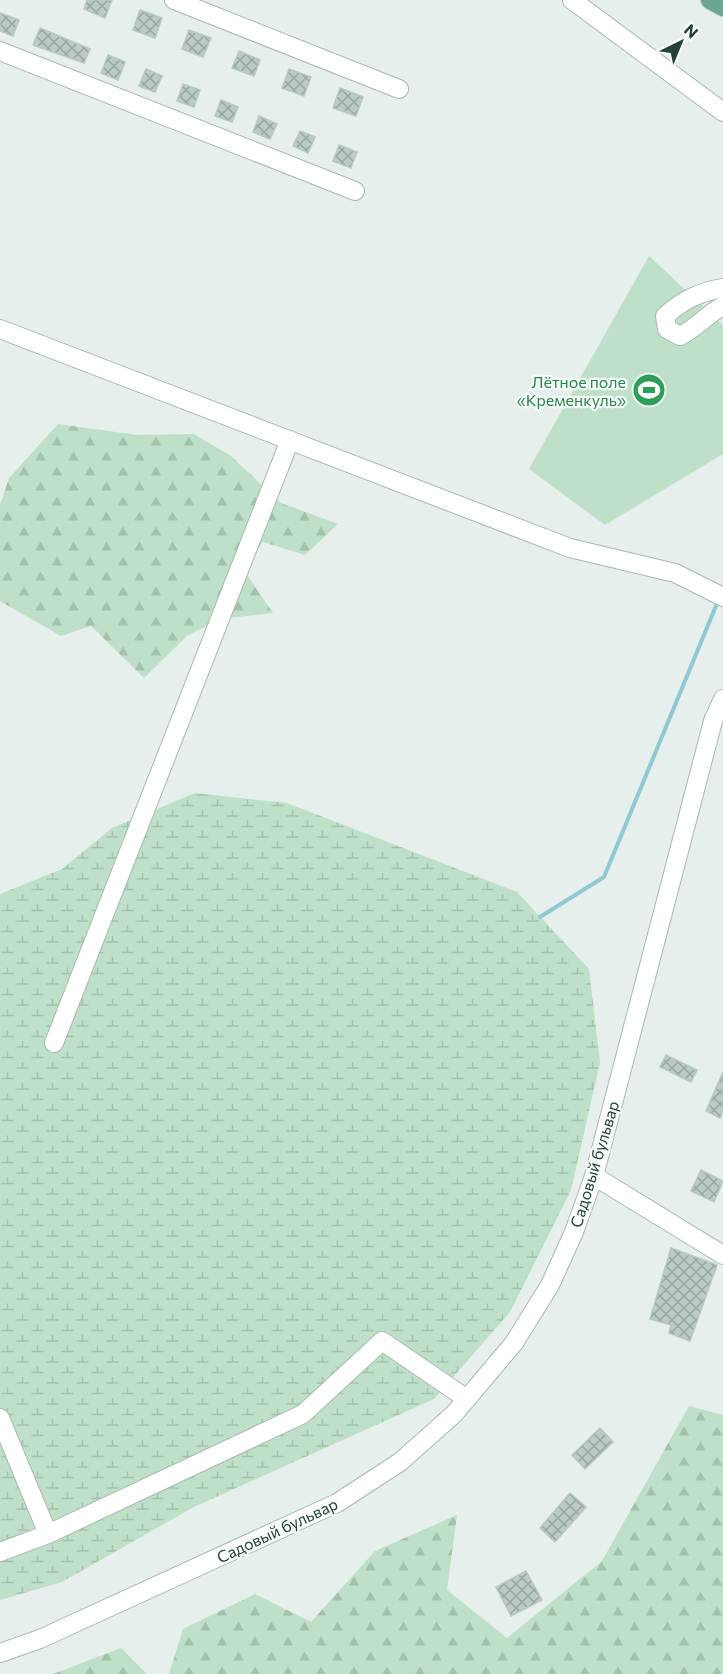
<svg xmlns="http://www.w3.org/2000/svg" width="723" height="1674" font-family="Commissioner,sans-serif">
<style>
.forest{fill:url(#forest-firs)}
.wetland{fill:url(#wetland-marsh)}
.pitch{fill:#bfe0c8}
.lines{fill:none;stroke-linecap:round;stroke-linejoin:round}
.stream{stroke:#8ec9d4;stroke-width:4}
.building{fill:url(#building-cross-hatch);stroke:#b8c9c2;stroke-width:1.5}
.minor-casing{stroke:#a8b8b2;stroke-width:20}
.major-casing{stroke:#c2cac8;stroke-width:20}
.minor{stroke:#fff;stroke-width:18}
.major{stroke:#6aa596;stroke-width:18}
.labels{text-anchor:middle;dominant-baseline:central;stroke-width:4.5;stroke-linejoin:round;paint-order:stroke}
.leisure-label{font-size:16px;fill:#27864d;stroke:#f7fbf9;text-anchor:end}
.street-label{font-size:16px;fill:#24423a;stroke:#f7fbf9}
</style>
<defs>
<pattern id="forest-firs" width="22" height="20" patternUnits="userSpaceOnUse" patternTransform="scale(1.5)"><rect width="22" height="20" fill="#bfe0c8"/><path d="M5 1l3.5 6h-7zM16 11l3.5 6h-7z" fill="#a4c1ad"/></pattern>
<pattern id="wetland-marsh" width="20" height="14" patternUnits="userSpaceOnUse" patternTransform="scale(1.5)"><rect width="20" height="14" fill="#bfe0c8"/><path d="M1 5h8M5 5V1M11 12h8M15 12V8" fill="none" stroke="#a4c1ad"/></pattern>
<pattern id="building-cross-hatch" width="8" height="8" patternUnits="userSpaceOnUse" patternTransform="scale(1.5)"><rect width="8" height="8" fill="#bbcac4"/><path d="M0 0l8 8M0 8l8-8" fill="none" stroke="#98a6a0"/></pattern>
</defs>
<rect width="100%" height="100%" fill="#e6efeb"/>
<path class="forest" d="M58 424 137 435 194 434 231 456 281 503 338 524 305 555 263 542 243 569 273 613 221 619 187 636 144 678 91 626 61 636 0 601V505L9 478Z
M689 1406 723 1415V1674H169L183 1629 255 1594 311 1622 375 1551 457 1515 447 1590 507 1638 602 1561Z
M121 1648 147 1674H53Z"/>
<path class="wetland" d="M195 793 287 803 517 892 589 969 600 1063 571 1190 510 1312 434 1399 194 1507 62 1582 0 1600V894L62 869 112 828Z"/>
<path class="pitch" d="M649 256 723 325V454L605 525 529 469Z"/>
<g class="lines">
<path class="stream" d="M540 917 604 877 718 601"/>
</g>
<path class="building" d="M87 0H112L105 18 84 9Z
M140 10 162 18 155 38 133 30Z
M0 13 19 20 13 36 0 31Z
M40 28 90 49 84 63 33 45Z
M189 30 211 38 203 57 182 49Z
M239 51 260 60 254 76 232 68Z
M108 55 125 62 118 80 101 73Z
M146 69 162 76 155 92 139 86Z
M289 69 311 77 304 96 282 88Z
M183 84 200 90 194 107 177 101Z
M340 88 363 97 356 116 333 108Z
M221 100 238 107 232 122 215 116Z
M259 116 277 124 270 139 253 132Z
M300 131 315 137 308 153 293 146Z
M339 145 357 152 351 168 333 161Z
M666 1055 697 1070 691 1082 660 1067Z
M723 1072V1111L720 1118 706 1111Z
M701 1170 723 1181 714 1202 691 1191Z
M671 1248 717 1265 690 1341 669 1333 671 1325 650 1319Z
M600 1428 613 1442 585 1469 572 1455Z
M570 1493 586 1507 555 1542 540 1528Z
M526 1571 542 1600 511 1616 496 1587Z"/>
<g class="lines">
<defs>
<path id="minor" d="M174 0 399 89
M572 0 723 112
M0 51 355 191
M723 288C699 292 683 300 665 316L667 329 680 336C697 328 707 314 723 306
M0 329 570 548 675 573 723 597
M54 1043 290 440
M594 1176 723 1255
M0 1418 48 1534
M0 1552 48 1534 303 1414 382 1341 467 1399
M0 1653 40 1639 337 1503 400 1462 454 1414 514 1343 550 1285 574 1232 594 1176 713 721 723 699"/>
<path id="major" d="M710 0 723 7"/>
</defs>
<use href="#minor" class="minor-casing"/>
<use href="#major" class="major-casing"/>
<use href="#minor" class="minor"/>
<use href="#major" class="major"/>
</g>
<defs>
<symbol id="stadium-disc" viewBox="-11 -11 22 22"><circle r="9.5" fill="#2e9e5b" stroke="#f7fbf9"/><path d="M0-5a6.5 5 0 1 0 0 10a6.5 5 0 1 0 0-10ZM-3.5-1.8h7v3.6h-7Z" fill="#fff"/></symbol>
</defs>
<g fill-rule="evenodd">
<use href="#stadium-disc" x="630" y="371" width="38" height="38"/>
</g>
<g class="labels">
<g class="leisure-label">
<text x="626" y="381">Лётное поле<tspan x="626" dy="18">«Кременкуль»</tspan></text>
</g>
<g class="street-label">
<text transform="translate(594 1164) rotate(-73)">Садовый бульвар</text>
<text transform="translate(277 1530) rotate(-25)">Садовый бульвар</text>
</g>
</g>
<g transform="translate(681 42) rotate(43)" stroke="#f7fbf9" stroke-width="4.5" paint-order="stroke">
<path d="M0-4.5L10 22L0 15L-10 22Z" fill="#24423a"/>
<text y="-9" font-size="16" font-weight="bold" text-anchor="middle" fill="#24423a">N</text>
</g>
</svg>
